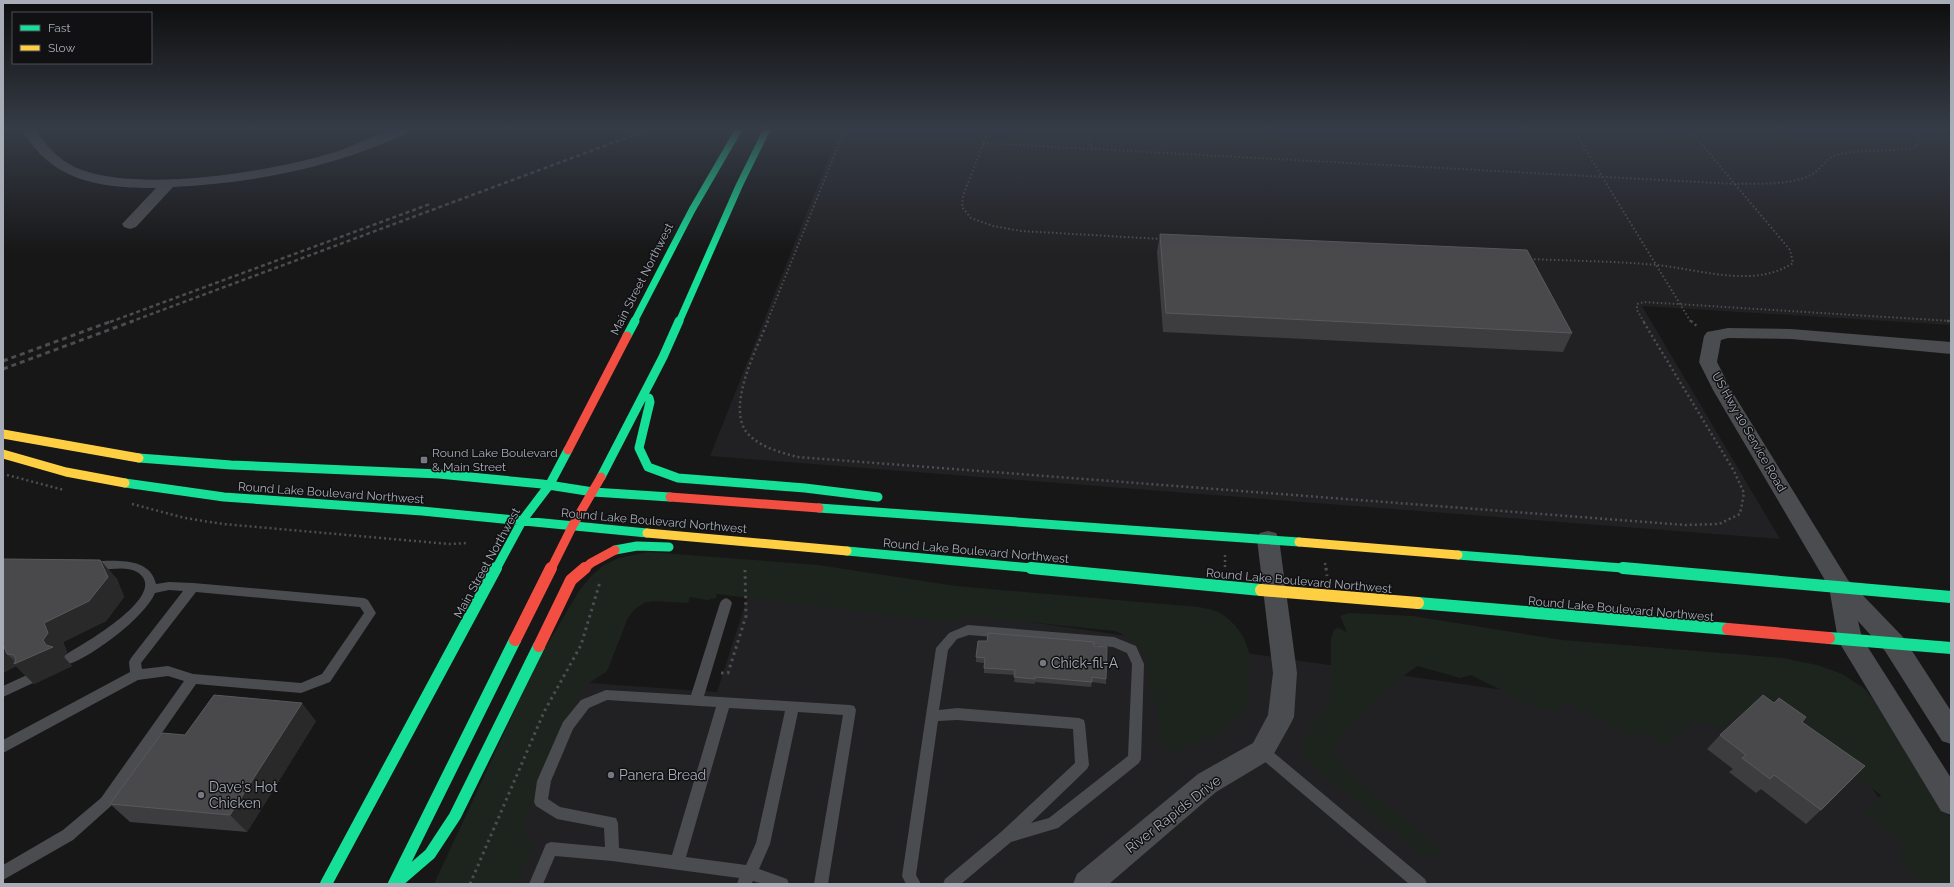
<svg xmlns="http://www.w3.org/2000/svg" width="1954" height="887" font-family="Raleway,sans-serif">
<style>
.built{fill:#212123}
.green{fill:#1d241e}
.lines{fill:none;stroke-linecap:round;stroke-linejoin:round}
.path-far2{stroke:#4d4e52;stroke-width:2;stroke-dasharray:1.5 2.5;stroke-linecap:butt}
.path-far1{stroke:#4d4e52;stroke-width:2.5;stroke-dasharray:2 3;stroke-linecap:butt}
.path{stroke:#4d4e52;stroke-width:3;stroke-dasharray:2.5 4;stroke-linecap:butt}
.lane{fill:#4b4c50;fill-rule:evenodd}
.street{fill:#4b4c50;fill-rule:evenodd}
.fast-far2{stroke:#16e098;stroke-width:7}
.fast-far1{stroke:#16e098;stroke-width:9}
.fast{stroke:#16e098;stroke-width:12}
.slow-far1{stroke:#ffcf43;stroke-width:9}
.slow{stroke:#ffcf43;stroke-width:12}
.jam-far1{stroke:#f24e42;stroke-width:9}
.jam{stroke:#f24e42;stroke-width:12}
.rail-far1{stroke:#4b4c4f;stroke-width:2.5;stroke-dasharray:4 3;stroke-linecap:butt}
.rail{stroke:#4b4c4f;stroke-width:3;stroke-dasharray:5 4;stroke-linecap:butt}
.wall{fill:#3d3d3f}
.shaded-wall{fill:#29292a;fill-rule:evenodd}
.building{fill:#49494c;stroke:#58595d}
.poi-dot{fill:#757880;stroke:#111113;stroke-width:1.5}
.labels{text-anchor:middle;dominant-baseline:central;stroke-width:3;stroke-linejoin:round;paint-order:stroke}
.street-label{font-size:12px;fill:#a8adb8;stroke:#111113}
.poi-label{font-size:12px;fill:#a8adb8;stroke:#111113;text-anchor:start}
.near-poi-label{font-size:14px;fill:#a8adb8;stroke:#111113;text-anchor:start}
.near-street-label{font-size:14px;fill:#a8adb8;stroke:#111113}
</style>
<rect width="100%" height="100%" fill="#171717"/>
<path class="built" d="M840 129H1951V325L1642 306 1780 539 710 456Z
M753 580 918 606 1712 720 1762 700 1858 770 1879 798 1931 884H490L575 682 717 692Z"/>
<path class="green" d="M648 552 818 565 956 586 1198 607C1203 608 1211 609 1216 611 1234 620 1248 638 1250 659 1251 665 1249 671 1249 677 1250 690 1250 704 1241 715 1223 735 1192 744 1168 754L1159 738 1157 701 1152 699C1146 665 1152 646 1115 631L969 616 956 618 946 622 717 594 716 598 707 600 690 597 688 603 653 601 644 603 635 609 628 618 607 671 582 688 526 814 523 831 530 843H534L517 884H434L538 660 579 591 592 575 604 565 619 558Z
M1349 613 1413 616 1562 640 1783 658 1817 665 1842 674 1865 689 1884 713 1951 819V884H1920L1922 881 1897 859 1908 847 1866 814 1881 795 1755 703 1720 729 1701 721 1690 723 1687 729 1673 734 1669 745 1662 744 1641 731 1636 738 1567 702C1554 712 1551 712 1535 707L1471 675 1460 678 1418 666C1394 680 1348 724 1333 748L1339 763 1349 774 1439 848 1438 854 1432 857 1422 855 1308 761 1302 750V742L1329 702 1331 687V638L1334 630 1338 628 1347 632 1340 616Z"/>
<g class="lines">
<path class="path-far2" d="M989 129 963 196 962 207 971 218 993 226 1021 231 1161 239
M1086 129 1092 149
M1573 129 1691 322
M1625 129 1691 132
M983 143 1735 184C1760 183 1788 186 1811 175 1821 170 1825 158 1837 155 1863 148 1890 153 1916 147L1919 139 1910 129
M1530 259C1572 261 1614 261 1656 265 1699 269 1754 289 1793 263L1790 250 1689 129
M767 322 845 129
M1644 322 1637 310V304L1644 302 1951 321"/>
<path class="path-far1" d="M768 321C757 348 725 408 748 434 760 447 780 452 797 457L1685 525 1719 524 1740 514 1744 493 1734 471 1643 321
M1691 321 1698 327
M1947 321H1951
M7 475 64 490
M132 504 185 518 223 524 449 544 468 543
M1225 555V567
M1325 563 1326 569"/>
<path class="path" d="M1326 568 1327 576
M721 673H728L746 616 745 570
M470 884 544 712 581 645 600 582"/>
<path class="lane" d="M92 561C115 561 150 556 156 584L169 582 193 583 364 598 368 600 376 613 330 682 301 693 196 684 111 806 73 840 3 880V865L63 830 101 798 184 681 168 676 138 680 3 753V740L130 672 129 662 131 658 183 591 169 590 155 593C145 617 93 656 69 664L65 663 63 659 65 655C80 646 173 594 137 572 123 564 103 573 88 568L86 565 88 562ZM196 592 360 607 364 613 322 674 301 683 193 674 168 666 142 669 141 663Z
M726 598 730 600 732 603 704 696 850 705 854 706 856 710 828 884H814L843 715 798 712 770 844 759 869 787 879 789 884H763L753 881 751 884H737L739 878 612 861 555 856 543 884H529L546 844 551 842 605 847 604 828 557 819 536 806 534 802 537 781 563 722 581 700 606 690 691 695 720 603 722 600ZM607 700 716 707 672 855 619 848 618 823 616 818 560 807 548 799 551 781 573 729 589 708ZM729 708 785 711 756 843 746 865 686 857Z
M968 625 1114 637 1136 646 1144 664 1141 759 1139 763 1058 828 1011 842 961 884H943L945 879 1001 832 1075 763 1073 729 957 720 938 721 916 875 921 884H906L902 876 936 648 949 633ZM969 635 1113 647 1127 653 1132 664 1128 756 1049 818 1031 823 1087 769 1089 765 1085 724 1084 720 1079 718 957 708 939 710 948 650 957 639Z
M29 674 33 675 35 679 33 683 3 697V686Z
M1262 745 1267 747 1425 879 1427 884H1409L1257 755 1255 751 1257 747Z"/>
<path class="street" d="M22 129H36C46 147 62 163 82 170 144 192 269 172 332 153 356 146 388 126 412 129L410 132C332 168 259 182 173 187L136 227 130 229 124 227 122 224 156 188C101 188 51 182 22 129Z
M1728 328 1791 329 1951 342V354L1791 339 1728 338 1721 340 1717 362 1731 390 1848 580 1903 637 1951 711V744L1942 741 1885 651 1858 621 1862 638 1951 778V815L1941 811 1842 647 1838 640 1829 587 1713 390 1699 362 1704 336 1707 332Z
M1268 531 1276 533 1279 539 1297 673 1294 717 1290 725 1271 759 1216 792 1109 884H1073L1077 874 1198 774 1253 743 1268 715 1273 673 1257 539 1260 533Z"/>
<path class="fast-far2" d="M634 322 692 210 739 129
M679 322 739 186 767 129"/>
<path class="fast-far1" d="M627 336 635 321
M649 398 650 402 639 448 648 467 678 478 805 488 878 497
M139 458 231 465 439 474 542 484 593 492 670 497
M601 477 663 357 679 321
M125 483 224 497 422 511 647 533
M819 508 1299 542
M615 550 637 546 669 547
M847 551 1042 569
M1458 555 1635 569
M496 569 522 521 550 484 568 450"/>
<path class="fast" d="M1031 568 1261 590
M1623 568 1951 597
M1418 603 1728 629
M1829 638 1951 648
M401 879 430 854 455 816 539 646
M326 884 496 568
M394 884 515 640"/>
<path class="slow-far1" d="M3 434 139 458
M3 454 66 472 125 483
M647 533 847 551
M1299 542 1458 555"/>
<path class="slow" d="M1261 590 1418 603"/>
<path class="jam-far1" d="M568 450 627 336
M670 497 819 508
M551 569 573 525 601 477
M584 569 591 563 615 550"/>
<path class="jam" d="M1728 629 1829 638
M515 640 551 568
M539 646 571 580 585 568"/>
<path class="rail-far1" d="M110 322 430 204
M130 322 650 129"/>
<path class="rail" d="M3 361 112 321
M3 369 133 321"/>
</g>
<path class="wall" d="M1160 234 1572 333 1563 352 1163 332 1157 252Z
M3 559 100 560 117 579 124 597 106 621 63 642 67 652 64 657 72 666 34 684 16 666 3 673Z
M987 641 1094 646 1106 679V684L1092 682 1091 687 1035 682V684L1014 682 1015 675 984 673V663L976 662V657Z
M316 721 247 832 130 822 110 804Z
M1802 722 1821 810 1806 824 1761 789 1756 793 1729 772 1733 769 1707 749 1720 735Z"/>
<path class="shaded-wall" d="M100 560 117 579 124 597 106 621 63 642 67 652 64 657 72 666 34 684 16 666 3 673V644L46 645 43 640 44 623ZM7 654 14 655 21 661 17 663Z
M302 703 316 721 247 832 230 815Z"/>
<path class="building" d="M1160 234 1527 250 1572 333 1166 313Z
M3 559 100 560 108 577 89 601 44 623 48 633 43 640 46 645 53 647 14 664 16 659 14 655 7 654 3 644Z
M988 633 1094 642V646L1107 647 1106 679 1092 677V682L1035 677V679L1014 677 1015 670 984 668 985 658 976 657 978 641H987Z
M214 695 302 703 230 815 110 804 162 733 185 735Z
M1763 695 1774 703 1779 698 1806 717 1802 722 1865 766 1821 810 1774 775 1770 779 1742 758 1746 755 1720 735Z"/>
<linearGradient id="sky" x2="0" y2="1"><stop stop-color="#0d0d0d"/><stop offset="0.51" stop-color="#363c47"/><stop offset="1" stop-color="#363c47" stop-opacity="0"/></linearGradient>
<rect width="1954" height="253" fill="url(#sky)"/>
<g class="poi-dot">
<rect x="420" y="456" width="8" height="8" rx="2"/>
<circle cx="1043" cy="663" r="4"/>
<circle cx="611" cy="775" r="4"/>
<circle cx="201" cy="795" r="4"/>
</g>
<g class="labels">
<g class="street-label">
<text transform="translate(642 279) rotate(-63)">Main Street Northwest</text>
<text transform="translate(1749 432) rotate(60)">US Hwy 10 Service Road</text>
<text transform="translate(331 493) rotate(4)">Round Lake Boulevard Northwest</text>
<text transform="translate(654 521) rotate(5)">Round Lake Boulevard Northwest</text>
<text transform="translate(976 551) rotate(5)">Round Lake Boulevard Northwest</text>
<text transform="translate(487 563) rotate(-61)">Main Street Northwest</text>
<text transform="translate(1299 581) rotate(5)">Round Lake Boulevard Northwest</text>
<text transform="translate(1621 609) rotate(5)">Round Lake Boulevard Northwest</text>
</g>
<g class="poi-label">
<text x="432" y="453">Round Lake Boulevard<tspan x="432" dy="14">&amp; Main Street</tspan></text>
</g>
<g class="near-poi-label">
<text x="1051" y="663">Chick-fil-A</text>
<text x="619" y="775">Panera Bread</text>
<text x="209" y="787">Dave's Hot<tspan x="209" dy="16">Chicken</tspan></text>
</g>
<g class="near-street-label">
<text transform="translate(1173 814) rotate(-38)">River Rapids Drive</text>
</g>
</g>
<rect width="1954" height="887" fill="none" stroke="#a8adb8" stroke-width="8"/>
<rect x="12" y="12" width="140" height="52" fill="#111113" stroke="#4d4f55"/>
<rect x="20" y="25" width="20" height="6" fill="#16e098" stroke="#4d4f55"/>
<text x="48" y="32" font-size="12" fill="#a8adb8">Fast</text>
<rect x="20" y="45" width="20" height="6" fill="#ffcf43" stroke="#4d4f55"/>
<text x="48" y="52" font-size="12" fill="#a8adb8">Slow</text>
</svg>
